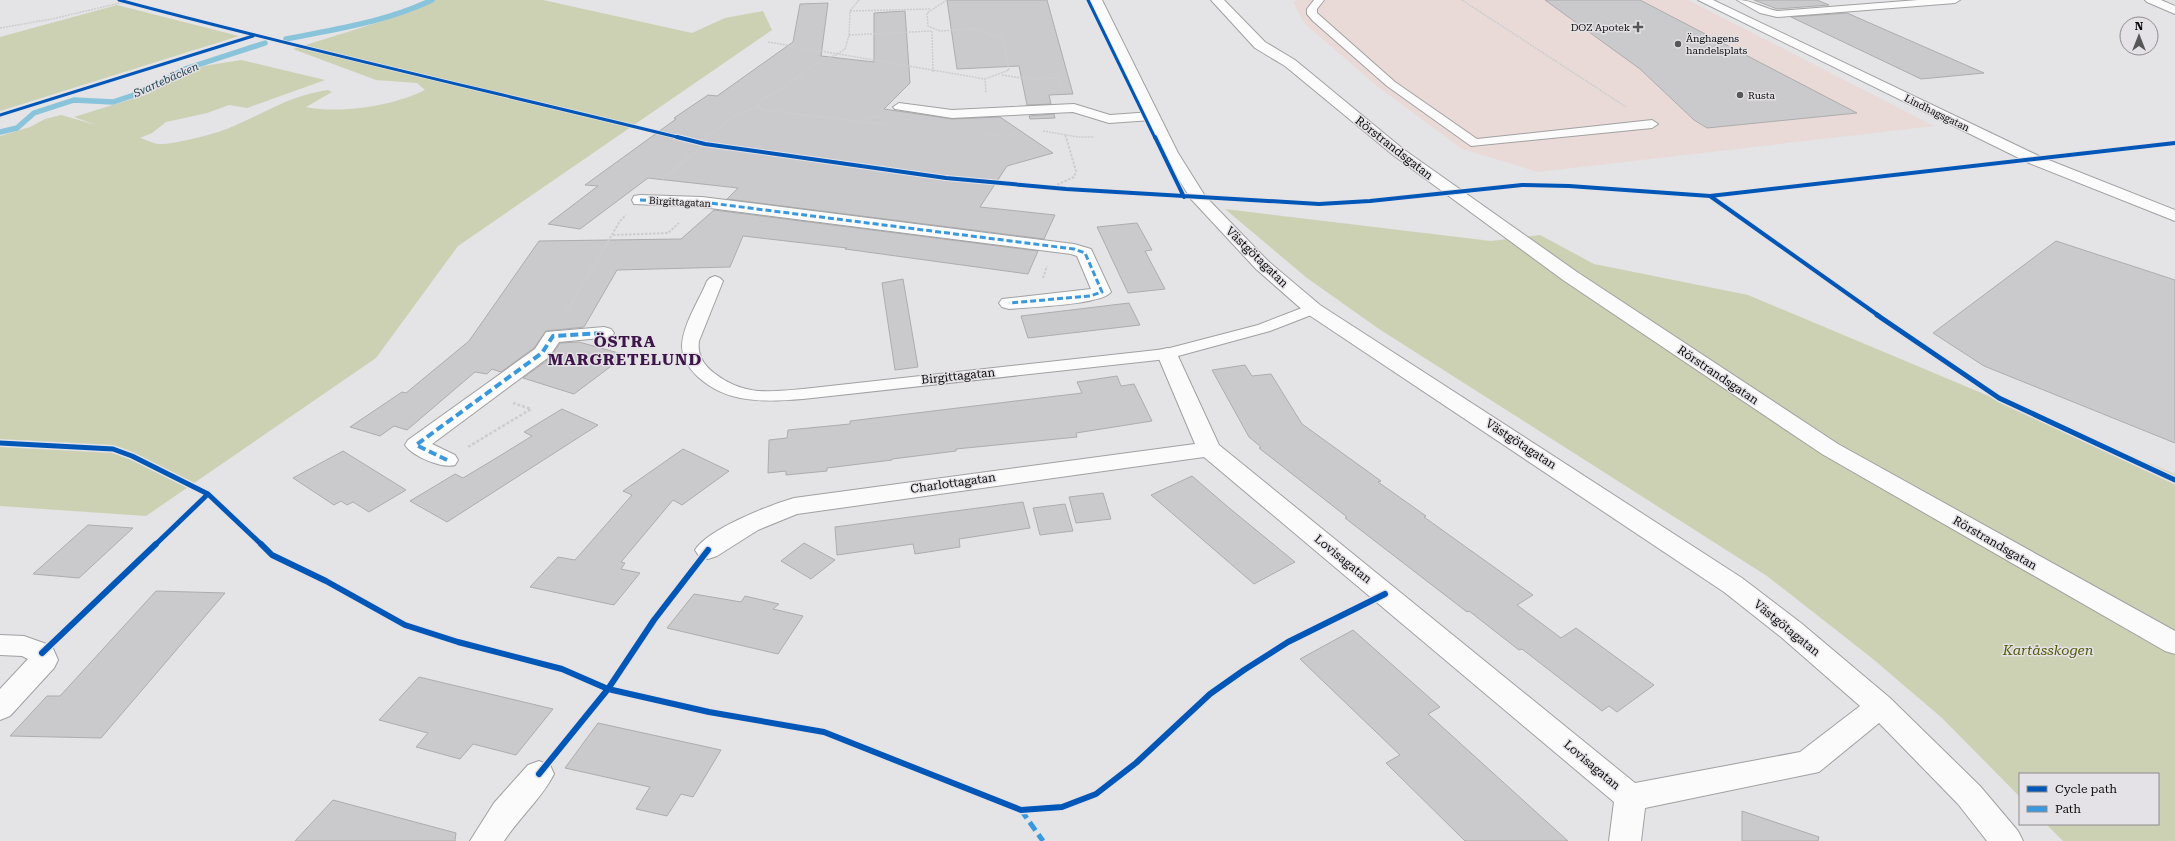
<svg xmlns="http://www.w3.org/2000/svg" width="2175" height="841" font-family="'Roboto Serif',serif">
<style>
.commercial{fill:#e9dad8}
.green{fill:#cdd1b3}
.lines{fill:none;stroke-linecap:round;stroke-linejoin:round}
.stream{stroke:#8ac4db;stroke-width:5.5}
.building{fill:#cac9cb;stroke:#adadae}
.lane-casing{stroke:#a1a0a2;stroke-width:2}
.street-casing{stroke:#a1a0a2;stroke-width:2}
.secondary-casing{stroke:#a1a0a2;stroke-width:2}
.path-far2{stroke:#cecdce;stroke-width:1.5;stroke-dasharray:2 1;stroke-linecap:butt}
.path-far1{stroke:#cecdce;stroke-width:2;stroke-dasharray:2.5 1.5;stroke-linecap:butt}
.path{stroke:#cecdce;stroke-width:2.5;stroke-dasharray:3 2;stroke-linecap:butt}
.lane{fill:#fbfbfb;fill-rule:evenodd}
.street{fill:#fbfbfb;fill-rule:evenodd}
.secondary{fill:#fbfbfb;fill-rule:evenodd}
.quiet-far2{stroke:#3a99de;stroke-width:3;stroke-dasharray:6 3;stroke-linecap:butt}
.quiet-far1{stroke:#3a99de;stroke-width:4;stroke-dasharray:8 4;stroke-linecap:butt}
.quiet{stroke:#3a99de;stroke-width:5;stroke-dasharray:10 5;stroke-linecap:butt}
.cycleway-far3-casing{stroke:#e4e2e6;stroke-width:4.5}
.cycleway-far2-casing{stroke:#e4e2e6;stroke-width:6}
.cycleway-far1-casing{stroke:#e4e2e6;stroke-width:8}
.cycleway-casing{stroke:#e4e2e6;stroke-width:9}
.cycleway-far3{stroke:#0057b8;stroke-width:3}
.cycleway-far2{stroke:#0057b8;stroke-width:4}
.cycleway-far1{stroke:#0057b8;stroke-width:5}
.cycleway{stroke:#0057b8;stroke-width:6}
.poi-dot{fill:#585758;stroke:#e4e2e6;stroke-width:1.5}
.labels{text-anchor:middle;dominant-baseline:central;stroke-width:3;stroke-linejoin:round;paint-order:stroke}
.far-poi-label{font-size:10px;fill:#0c0b0c;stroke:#e4e2e6;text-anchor:start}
.far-street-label{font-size:10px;fill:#0c0b0c;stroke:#e4e2e6}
.far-water-label{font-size:11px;font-style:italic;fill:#1c4150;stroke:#e4e2e6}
.street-label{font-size:12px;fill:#0c0b0c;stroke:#e4e2e6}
.near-park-label{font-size:14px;font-style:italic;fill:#535902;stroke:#e4e2e6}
.district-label{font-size:16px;font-weight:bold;letter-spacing:1px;fill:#3d1549;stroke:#e4e2e6}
</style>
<rect width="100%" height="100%" fill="#e4e3e5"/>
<path class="commercial" d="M1298 0H1688L1934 126 1538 172 1462 149 1377 86 1304 23 1293 2Z"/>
<path class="green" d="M432 0H543L692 33 725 18 763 11 772 30 458 246 376 358 146 516 0 506V136L30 127 45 119 61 115 96 125 74 117 148 94 183 74 204 66 241 60 325 80 247 108 229 105 207 113 166 122 152 133 140 138C147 140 156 145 163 144 180 143 219 133 234 126 269 111 289 96 328 90L332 92 306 107C341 114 393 106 425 90L417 83 376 80 293 49 411 12Z
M117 5 239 36 0 111V37Z
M1225 209 1491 241 1540 235 1594 264 1748 295 2175 474V841H2063L2046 824H2158V774H2020V797L1942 718 1873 659 1767 576 1379 329 1307 278Z"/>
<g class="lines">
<path class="stream" d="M286 39C336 29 386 22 432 0
M0 132 17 128 34 113 74 100 113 102 143 92 185 69 265 43"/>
</g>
<path class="building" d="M947 0H1047L1073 94 1049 95 1051 104 1027 105 1019 66 957 69Z
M1545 0H1640L1857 113 1707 128 1694 120 1640 69Z
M1754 0H1817L1829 5 1777 9Z
M828 3 821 56 874 62V13L905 11 910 83 884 109 952 119 1000 117 1053 153 1007 166 980 207 1055 215 1044 239 727 199 738 188 648 178 580 229 548 224 598 186 585 185 676 119 674 118 708 95 717 96 793 42 800 4Z
M1847 13 1984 73 1921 79 1791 17Z
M1054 114 1055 118 1030 119 1029 116Z
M714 210 1038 251 1028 274 845 249 847 248 743 236 730 267 617 270 584 327 546 331 534 348 501 372 492 369 487 374 475 372 407 430 394 426 380 436 350 427 402 392 406 393 469 341 539 241 681 239Z
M1137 223 1152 250 1145 251 1165 289 1128 293 1097 227Z
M2056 241 2175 280V443L1984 366 1933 333Z
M903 279 918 367 895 370 882 283Z
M1129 303 1140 325 1028 338 1021 316Z
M579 342 626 355 574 394 523 378 550 358 560 343Z
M1245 365 1252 376 1271 374 1302 424 1381 481 1378 482 1426 516 1424 517 1533 595 1517 605 1561 638 1576 628 1654 685 1617 712 1609 706 1602 711 1522 649 1519 650 1469 611 1467 612 1345 518 1347 517 1259 448 1261 447 1249 437 1212 370Z
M1117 376 1121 386 1134 384 1152 421 1076 433 1077 437 956 449V451L892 459V460L827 468V471L786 475V471L768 473 769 440 787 438 788 430 850 424V421L1082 393 1077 382Z
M562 409 598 425 447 522 410 501 455 474 463 478 493 460 532 436 524 432Z
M683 449 729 471 682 505 673 500 621 562 625 563 621 569 640 573 614 605 530 587 558 557 575 560 632 495 623 491Z
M343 451 406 490 369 512 353 502 347 505 341 501 334 505 293 478Z
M1192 476 1228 507 1295 562 1254 584 1151 495Z
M1103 493 1111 519 1076 523 1069 497Z
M1023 502 1030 528 959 539 960 547 915 554 913 544 837 555 835 527Z
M1065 504 1073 531 1040 535 1033 508Z
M88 525 133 528 79 578 33 574Z
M804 543 835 560 811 579 781 561Z
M156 591 225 593 101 738 10 736 47 696H60Z
M694 594 741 602 745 596 779 604 773 609 803 616 778 654 667 628Z
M1353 630 1440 707 1428 714 1568 841H1465L1386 763 1400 755 1300 659Z
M419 677 553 709 516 755 473 744 460 759 416 747 428 733 379 720Z
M598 723 616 727 721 750 693 797 681 794 667 816 636 809 650 787 565 768Z
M333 800 456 833 455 841H295Z
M1742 811 1819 837 1818 841H1742Z"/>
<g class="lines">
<defs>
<path id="lane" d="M1314 0H1324L1317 9V13L1395 82 1477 139 1652 120 1658 124 1652 128 1471 146 1387 86 1313 21 1307 14V9Z
M1737 0C1752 0 1763 8 1777 11L1918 0H1960L1955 3 1777 17 1760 13Z
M899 103 952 110 1074 104 1110 115 1152 112 1158 116 1152 120 1109 123 1073 112 952 118 895 109 893 107Z
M715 276 720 278 723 281 699 341C697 355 703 364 714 373 744 396 767 392 803 389L1166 349 1258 325 1307 306H1319L1321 309 1319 312 1270 331 1167 359 803 399C764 402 727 404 697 376 689 368 682 358 682 346 683 324 699 301 707 281L710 278Z"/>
<path id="street" d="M1090 0H1102L1178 153 1205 196 1268 261 1320 305 1742 578 1801 623 1890 698 1980 786 2018 831 2023 841H1987L1958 804 1879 723 1819 772 1645 808 1641 841H1609L1614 802 1204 457 797 514 758 530 717 556 708 559 699 556 695 550C708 529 770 505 794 498L1195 444 1157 354 1160 350 1167 348 1174 350 1177 354 1219 445 1635 783 1800 752 1860 706 1781 637 1724 592 1306 313 1256 269 1191 199 1162 153Z
M1698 0H1713L2041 157 2175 210V221L2029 163Z
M2145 0H2161L2175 6V14L2147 2Z
M640 195 702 197 1074 244 1091 249 1111 292C1102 305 1028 307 1009 309L1002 307 999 303 1002 299 1091 289 1077 256 1071 254 702 207 634 204 632 200 634 196Z
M604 327 611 329 614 333 611 337 559 342 549 357 432 444 455 455 458 460 455 465C442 469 412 456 405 445L408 440 535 349 546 332Z
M0 635 24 636 52 646 58 660 54 668 10 716 0 720V689L28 659 22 656 0 655Z
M539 761 550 765 554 774C542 798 519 818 504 841H470L494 803 528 765Z"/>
<path id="secondary" d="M1211 0H1224L1265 42 1295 60 1403 149 1577 272 1838 444 2175 631V654L2165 651 1822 454 1563 280 1393 155 1285 66 1255 48Z"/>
</defs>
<use href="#lane" class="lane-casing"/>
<use href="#street" class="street-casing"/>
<use href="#secondary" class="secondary-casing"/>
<path class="path-far2" d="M859 0 850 11 849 36 845 49 836 55 817 62 785 87 760 101 758 107 764 110 890 125
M947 0 927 13 928 26 940 31 973 29 1003 39 1009 70 985 79 986 93
M1462 0 1626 107
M850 11 930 9
M0 28 52 19 124 2
M932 31 933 72
M849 35 931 31
M768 42 985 79
M1002 75 1028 79 1058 78 1061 86 1059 89
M864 121 882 115
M1043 131 1078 137H1094
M981 134 1004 136 1015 133
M1065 135 1066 138
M705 138 737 114 758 107"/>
<path class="path-far1" d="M698 143 706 137
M662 179 705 144
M1050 188 1074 177 1076 171 1066 137
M613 235 668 233 679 223
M1043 278 1047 266
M565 314 620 221 626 215"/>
<path class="path" d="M468 447 531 409 513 403"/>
<use href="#lane" class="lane"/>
<use href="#street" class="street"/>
<use href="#secondary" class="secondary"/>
<path class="quiet-far2" d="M640 200 702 202 1074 249 1085 253 1102 292 1090 296 1009 303"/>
<path class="quiet-far1" d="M447 460 416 445 542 353 553 336 604 333"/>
<path class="quiet" d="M1021 810 1043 841"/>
<defs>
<path id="cycleway-far3" d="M119 0C305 50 494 92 681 138
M1088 0 1155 138
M0 115 253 36"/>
<path id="cycleway-far2" d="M677 137 705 144 946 178 1066 189 1319 204 1370 201 1522 185 1569 186 1710 196 2175 143
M1155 137 1184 197
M1710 196 1879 316"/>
<path id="cycleway-far1" d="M1877 315 1999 398 2175 480
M0 443 113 449 132 456 208 494 262 545
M155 545 208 494"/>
<path id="cycleway" d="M261 544 272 555 326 581 405 625 458 642 562 669 608 689 709 712 824 732 1021 810 1062 807 1096 794 1136 763 1210 694 1244 670 1288 642 1385 594
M42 653 156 544
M539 774 608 689 654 620 708 550"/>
</defs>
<use href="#cycleway-far3" class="cycleway-far3-casing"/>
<use href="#cycleway-far2" class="cycleway-far2-casing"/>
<use href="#cycleway-far1" class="cycleway-far1-casing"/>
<use href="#cycleway" class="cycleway-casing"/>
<use href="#cycleway-far3" class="cycleway-far3"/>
<use href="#cycleway-far2" class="cycleway-far2"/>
<use href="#cycleway-far1" class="cycleway-far1"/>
<use href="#cycleway" class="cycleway"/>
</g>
<g class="poi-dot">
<path d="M1636 21h4v4h4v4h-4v4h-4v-4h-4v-4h4z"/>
<circle cx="1678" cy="44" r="4"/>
<circle cx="1740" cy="95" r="4"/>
</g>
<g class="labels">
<g class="far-poi-label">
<text x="1630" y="27" text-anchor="end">DOZ Apotek</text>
<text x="1686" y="38">Änghagens<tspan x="1686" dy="12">handelsplats</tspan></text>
<text x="1748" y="95">Rusta</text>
</g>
<g class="far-street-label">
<text transform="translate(1937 113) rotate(26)">Lindhagsgatan</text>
<text transform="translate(680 202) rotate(3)">Birgittagatan</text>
</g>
<g class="far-water-label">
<text transform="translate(166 80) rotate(-24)">Svartebäcken</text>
</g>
<g class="street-label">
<text transform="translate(1394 148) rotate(38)">Rörstrandsgatan</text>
<text transform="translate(1257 257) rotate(44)">Västgötagatan</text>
<text transform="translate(1718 375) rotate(34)">Rörstrandsgatan</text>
<text transform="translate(958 376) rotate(-6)">Birgittagatan</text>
<text transform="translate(1521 444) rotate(33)">Västgötagatan</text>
<text transform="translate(953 483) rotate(-8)">Charlottagatan</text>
<text transform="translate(1995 543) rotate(30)">Rörstrandsgatan</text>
<text transform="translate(1343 559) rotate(39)">Lovisagatan</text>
<text transform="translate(1787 628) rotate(39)">Västgötagatan</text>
<text transform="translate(1592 765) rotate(40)">Lovisagatan</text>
</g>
<g class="near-park-label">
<text x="2048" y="650">Kartåsskogen</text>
</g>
<g class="district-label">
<text x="625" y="341">ÖSTRA<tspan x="625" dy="18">MARGRETELUND</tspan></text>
</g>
</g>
<rect x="2019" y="773" width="140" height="52" fill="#e4e2e6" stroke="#8e8c8f"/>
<rect x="2027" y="786" width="20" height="6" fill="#0057b8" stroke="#8e8c8f"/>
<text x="2055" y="793" font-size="12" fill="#0c0b0c">Cycle path</text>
<rect x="2027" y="806" width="20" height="6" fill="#3a99de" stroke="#8e8c8f"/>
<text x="2055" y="813" font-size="12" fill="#0c0b0c">Path</text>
<g transform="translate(2139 36)"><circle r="19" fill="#e4e2e6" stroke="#8e8c8f"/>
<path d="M0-3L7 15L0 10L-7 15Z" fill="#585758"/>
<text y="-6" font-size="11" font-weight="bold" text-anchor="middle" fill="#0c0b0c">N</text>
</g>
</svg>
